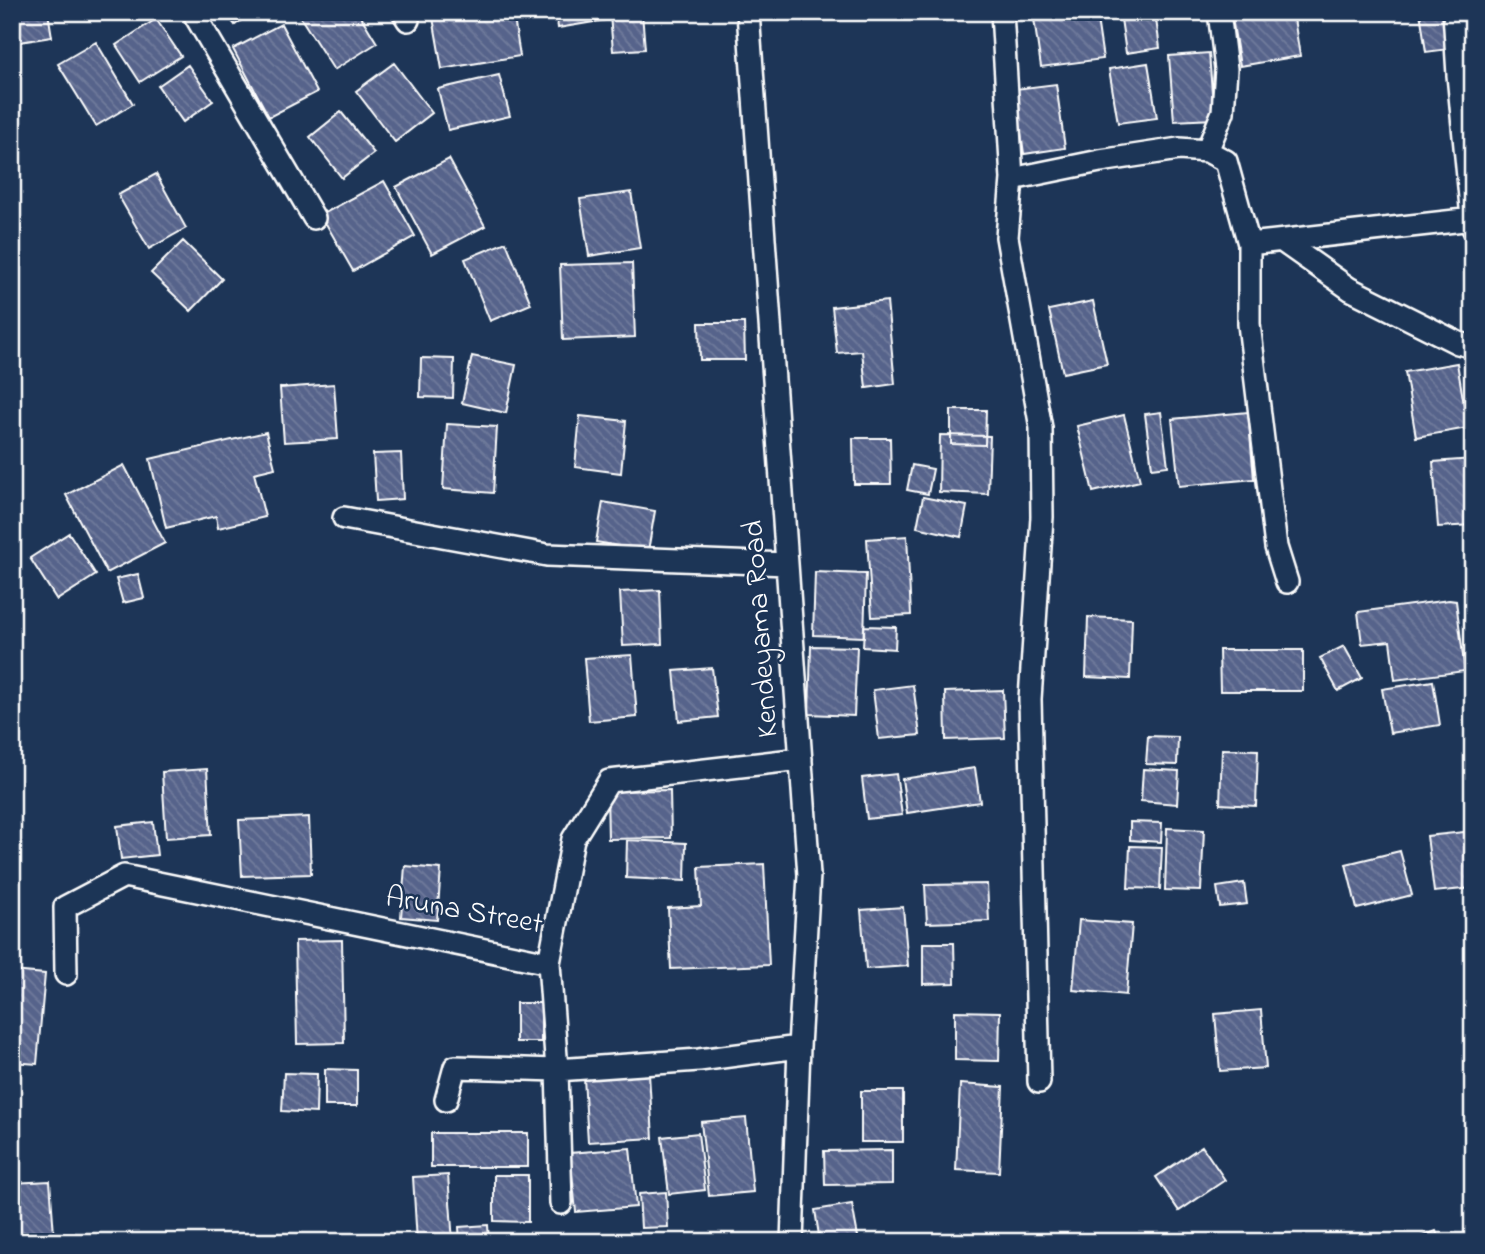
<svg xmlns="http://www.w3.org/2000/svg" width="1485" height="1254" font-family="'Indie Flower',sans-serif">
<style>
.building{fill:url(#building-back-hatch);stroke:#fff;stroke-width:2}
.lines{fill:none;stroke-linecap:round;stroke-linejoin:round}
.minor-casing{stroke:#fff;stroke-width:26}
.minor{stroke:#1d3557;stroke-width:21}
.labels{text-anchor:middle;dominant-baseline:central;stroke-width:5;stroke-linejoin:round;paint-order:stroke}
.street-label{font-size:30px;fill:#fff;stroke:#1d3557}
</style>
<defs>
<pattern id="building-back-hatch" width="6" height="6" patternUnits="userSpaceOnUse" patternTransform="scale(1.75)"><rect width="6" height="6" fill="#57648b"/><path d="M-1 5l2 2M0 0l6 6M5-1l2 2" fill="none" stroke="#707b9c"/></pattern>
</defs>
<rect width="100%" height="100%" fill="#1d3557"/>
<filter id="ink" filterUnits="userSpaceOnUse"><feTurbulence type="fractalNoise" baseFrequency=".0143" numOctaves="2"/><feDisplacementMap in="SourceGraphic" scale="14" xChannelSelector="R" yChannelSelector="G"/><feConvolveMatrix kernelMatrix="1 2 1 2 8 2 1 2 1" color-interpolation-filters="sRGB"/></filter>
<g filter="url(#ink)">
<path class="building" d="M12 12H48L52 37 13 43Z
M225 12H252L235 25Z
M297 12H358L377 43 334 70Z
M432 12H513L520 56 442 69Z
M556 12H604L606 20 558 28Z
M1033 12H1096L1103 59 1041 67Z
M1120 12H1155L1160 48 1126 53Z
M1231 12H1293L1300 56 1240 66Z
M1420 12H1443L1449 49 1426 52Z
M642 13 645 49 613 51 610 15Z
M156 19 181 56 140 82 116 45Z
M281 24 317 92 269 117 233 49Z
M96 42 133 104 96 126 58 64Z
M1209 53 1214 119 1174 121 1169 56Z
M394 63 432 113 395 142 356 91Z
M1148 63 1157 118 1118 123 1109 69Z
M188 65 213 101 183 122 158 86Z
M499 75 510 116 448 130 438 89Z
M1056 84 1065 148 1024 154 1015 89Z
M341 112 374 153 342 178 310 137Z
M449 159 485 226 432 254 396 187Z
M156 174 186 228 149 249 118 195Z
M384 181 415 236 353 271 321 215Z
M631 192 640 248 589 256 580 199Z
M183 241 222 279 191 311 151 273Z
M506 242 531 304 490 321 465 259Z
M632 263 635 337 563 340 560 265Z
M887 301 895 384 866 388 862 351 837 353 832 307Z
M1093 301 1107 364 1063 373 1049 310Z
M699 323H744L745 360H700Z
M472 356 516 365 506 413 462 403Z
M421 358 454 359 453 398 420 397Z
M1457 363 1468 428 1416 437 1405 372Z
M334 384 338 439 284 442 280 388Z
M951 410H986L985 445 951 444Z
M1161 412 1168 466 1152 468 1145 414Z
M1248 412 1254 479 1179 486 1172 419Z
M1124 415 1140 481 1093 492 1077 426Z
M580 416 626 421 621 473 575 467Z
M447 424 497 427 493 493 443 489Z
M266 432 275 468 254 473 265 517 218 528 216 516 166 528 150 459Z
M940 435 990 436 988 494 939 492Z
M853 438H890L891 484H854Z
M401 453 403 499 376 501 373 454Z
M1473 459V525L1438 527 1433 462Z
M124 465 165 543 107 573 66 495Z
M912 465 933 469 928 494 907 490Z
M923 497 967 506 961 537 917 527Z
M603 502 655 511 648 551 596 542Z
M69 533 96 575 57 600 30 558Z
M907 536 911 615 872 617 867 539Z
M815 572 866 574 864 637 813 635Z
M138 574 144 598 123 603 116 579Z
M660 590 662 644 623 646 620 592Z
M1449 600 1456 601 1465 671 1395 680 1390 641 1362 644 1358 612Z
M1088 617 1132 619 1130 679 1086 677Z
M864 626 896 627 895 649 863 647Z
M811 646 857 647 854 716 809 714Z
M1344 646 1362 678 1338 691 1320 658Z
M1219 650H1303V691H1220Z
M632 655 637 717 589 721 584 658Z
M712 668 718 717 679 721 674 671Z
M1433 681 1440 725 1390 733 1382 689Z
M913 685 920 735 879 739 873 690Z
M1003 690 1005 738 946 740 945 692Z
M1148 736 1178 737 1177 765 1146 764Z
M1222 749 1258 750 1256 806 1220 804Z
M975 768 980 802 907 813 902 779Z
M207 769 211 835 166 838 162 772Z
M1143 769 1179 771 1177 804 1141 801Z
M896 774 902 815 867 819 862 778Z
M670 790 671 838 608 839 607 791Z
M309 817 311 874 242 876 239 820Z
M153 822 157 855 121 859 117 826Z
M1130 822 1162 823 1161 842 1130 840Z
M1167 828 1204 830 1201 891 1165 890Z
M1473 831V888L1434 892 1427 836Z
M627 840 686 843 685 881 626 878Z
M1130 846 1162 847 1160 889 1128 888Z
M1400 851 1412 895 1357 909 1346 864Z
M764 864 769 965 671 969 668 908 701 906 699 867Z
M405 866 441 869 437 920 401 917Z
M1244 883 1247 904 1220 907 1217 887Z
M987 884 989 921 927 923 925 885Z
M903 907 908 966 866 969 861 910Z
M1079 920 1132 924 1126 995 1073 990Z
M342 940 344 1043 297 1044 295 941Z
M923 943H954L955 983 923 984Z
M12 971 45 974 37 1064 12 1062Z
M516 1003H541V1042H516Z
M1261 1010 1266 1068 1220 1071 1215 1014Z
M955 1011 1000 1012 999 1061 955 1060Z
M325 1069 357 1070V1106H325Z
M284 1073 317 1074 316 1113 282 1111Z
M649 1074 653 1138 588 1142 584 1078Z
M960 1084 1003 1087 999 1172 956 1170Z
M861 1091H903V1142H861Z
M746 1118 753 1192 709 1196 701 1122Z
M431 1133H528V1167H431Z
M698 1133 705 1190 669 1194 662 1137Z
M1202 1146 1225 1180 1179 1211 1156 1177Z
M630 1148 636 1207 576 1212 570 1153Z
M892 1150V1184L825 1185 824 1151Z
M448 1175 453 1242H417L413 1177Z
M494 1175H528V1222L494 1221Z
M50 1181 54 1234 12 1237V1183Z
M666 1192 668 1227 641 1228 639 1194Z
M852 1204 859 1242H820L815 1210Z
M488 1225 489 1242H460L459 1227Z
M1436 1231 1440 1242H1407Z"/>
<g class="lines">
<defs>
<path id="minor" d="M193 12 314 218
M403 12 408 20
M748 12 809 875 799 1047 792 1242
M1002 12 1012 179 1100 161 1179 149 1207 151 1226 161 1249 244V324L1276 547 1287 582
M1454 12 1458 75 1473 228
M1207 151 1223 112 1226 69 1219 12
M1012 179 1007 237 1041 428 1042 517 1030 699 1039 1082
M1282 241 1350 289 1458 343 1473 347
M1249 244 1473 219
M344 518 547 555 787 564
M549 963 557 1070 561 1203
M66 974 65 907 124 876 549 963 573 839 609 781 801 759
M446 1100 455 1067 557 1070 699 1060 799 1047"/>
</defs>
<use href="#minor" class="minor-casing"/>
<use href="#minor" class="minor"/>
</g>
</g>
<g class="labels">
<g class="street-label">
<text transform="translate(762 629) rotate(-94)">Kendeyama Road</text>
<text transform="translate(464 912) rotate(10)">Aruna Street</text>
</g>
</g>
<rect width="1485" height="1254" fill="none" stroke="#1d3557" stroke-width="42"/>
<rect x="21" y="21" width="1443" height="1212" fill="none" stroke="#fff" stroke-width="2.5" filter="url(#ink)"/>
</svg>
